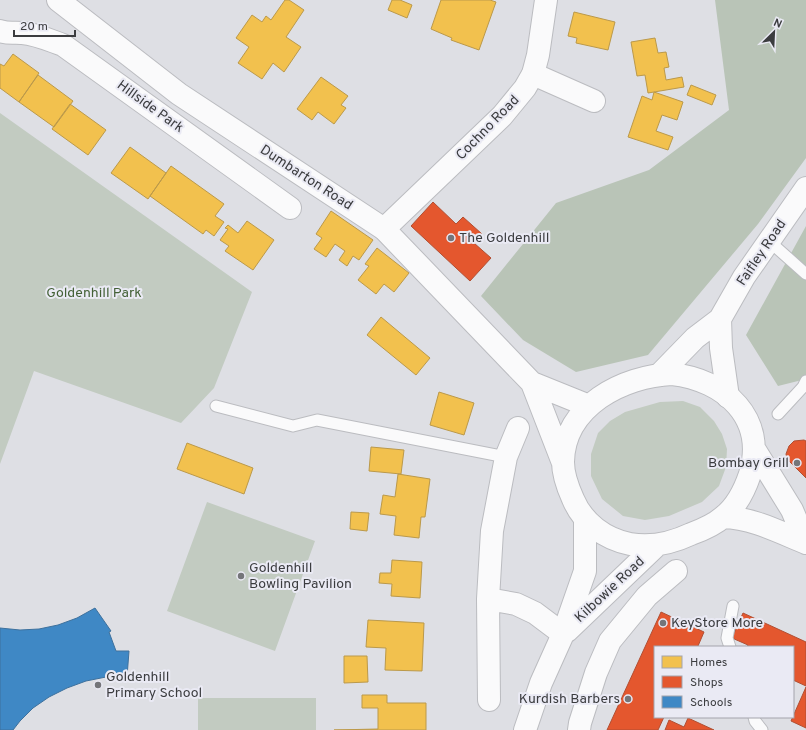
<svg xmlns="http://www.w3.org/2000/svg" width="806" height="730" font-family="Overpass,sans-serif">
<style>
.green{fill:#c2cbc1}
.forest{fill:#b9c4b7}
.homes{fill:#f2c14e;stroke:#bb994a}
.shops{fill:#e4572e;stroke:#b14f33}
.schools{fill:#3f88c5;stroke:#3e719d}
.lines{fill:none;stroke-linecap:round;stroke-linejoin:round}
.service-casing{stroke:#bbbcc0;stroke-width:13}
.minor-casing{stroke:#bbbcc0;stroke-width:24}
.tertiary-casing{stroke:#bbbcc0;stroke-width:24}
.primary-casing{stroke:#bbbcc0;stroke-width:24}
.service{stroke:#fafafb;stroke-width:11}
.minor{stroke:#fafafb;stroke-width:22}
.tertiary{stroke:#fafafb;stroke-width:22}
.primary{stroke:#fafafb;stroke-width:22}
.poi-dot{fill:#747579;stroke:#eaeaf4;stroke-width:1.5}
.labels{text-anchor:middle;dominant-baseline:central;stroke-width:4;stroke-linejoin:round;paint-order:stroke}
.street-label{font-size:14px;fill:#3b3c3f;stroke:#eaeaf4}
.poi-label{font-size:14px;fill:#3b3c3f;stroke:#eaeaf4;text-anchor:start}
.park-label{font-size:14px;fill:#436036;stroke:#eaeaf4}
</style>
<rect width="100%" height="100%" fill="#dedfe4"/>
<path class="green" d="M0 113 252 292 214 388 181 423 34 371 0 464Z
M683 401 700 407 714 421 722 434 727 449 726 467 719 486 702 502 669 516 645 520 623 516 602 499 591 476V454L598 433 610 421 625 412 660 402Z
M207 502 315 541 275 651 167 611Z
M198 698H316V730H198Z"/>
<path class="forest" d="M715 0H806V158L758 224 648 355 576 372 523 340 481 296 556 203 649 170 729 110Z
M806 226V379L778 386 746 335Z"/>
<path class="homes" d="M285 0H289L304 10 286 37 301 47 284 72 273 63 262 79 238 63 249 47 236 38 252 15 262 22 266 16 271 20Z
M392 0H400L412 5 407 18 388 10Z
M441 0H490L496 2 479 50 451 40 452 38 431 29Z
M574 12 615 22 608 50 576 43 577 38 568 36Z
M655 38 658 53 666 52 669 67 664 68 666 80 682 77 684 87 648 93 645 75 637 76 631 42Z
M13 54 39 73 19 102 0 88V64L4 66Z
M38 75 73 101 54 127 19 102Z
M321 77 348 96 341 105 346 108 334 124 318 112 312 120 297 109Z
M691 85 716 95 712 105 687 95Z
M654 92 683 102 677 120 662 115 656 131 673 137 668 150 628 137 642 96 652 100Z
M70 104 106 130 88 155 52 129Z
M130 147 166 173 148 199 111 173Z
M171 166 224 204 215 216 224 222 214 236 206 230 203 234 150 196Z
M331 211 373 240 359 260 353 256 347 266 339 260 345 251 335 244 326 257 314 249 322 238 316 234Z
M247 221 274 240 253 270 225 251 229 246 220 240 228 229 225 228 228 225 238 233Z
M377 248 409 273 394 292 384 284 376 294 358 280 369 266 365 264Z
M381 317 430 358 416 375 367 335Z
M439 392 474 403 464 435 430 425Z
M187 443 253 468 244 494 177 469Z
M371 447 404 450 401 474 369 471Z
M398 474 430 479 425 517H421L419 538 394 535 396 516 380 514 383 495 395 497Z
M351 512 369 513 367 531 350 529Z
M392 560 422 562 420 598 391 596 392 584 379 583 380 573H391Z
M368 620 424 623 422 671 385 670 386 648 366 647Z
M344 656H367L368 682 344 683Z
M362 695H387V703H426V730H334L378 729V708H362Z"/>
<path class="shops" d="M433 202 456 224 463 217 482 234 474 243 491 258 470 281 411 226Z
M804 440 806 441V478L787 459 786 454 789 446 794 441Z
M661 612 704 632 698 646 699 647H655V717H664L658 730H607Z
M743 613 806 642V686L793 680V647H747L748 645 732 638Z
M806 687V728L791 721Z
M688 718 714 730H665L669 720 684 727Z"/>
<path class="schools" d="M95 608 111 631 109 632 116 651H129L127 677H106L86 681 67 688 49 697 33 708 20 721 13 730H0V628L20 630 39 629 58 625 77 618Z"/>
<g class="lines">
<defs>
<path id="service" d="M769 241 806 274
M216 406 293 426 317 420 506 457
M778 414 803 387 806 381
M730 647 727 638 733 606
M754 717 755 721 762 730"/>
<path id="minor" d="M0 31C8 34 14 32 22 33 36 34 49 40 63 45L290 208
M533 74 594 101
M488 599 516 604 535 613 563 634
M489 700 488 599 492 531 506 457 518 428
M579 730 580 723 596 673 610 641 647 596 676 571"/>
<path id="tertiary" d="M384 229 502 116 525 88 533 74 538 55 546 0
M720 319 721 348 728 397
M659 375 695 338 720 319 744 277 806 188"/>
<path id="primary" d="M58 0 179 94 384 229 532 383 563 463
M672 374C725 380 767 418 750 474 745 489 736 507 723 517 714 525 702 530 691 534 672 543 652 548 630 544 605 539 583 523 573 499 568 488 563 475 563 462 564 406 623 376 672 374Z
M532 383 589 406
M755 450 792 510 806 543
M723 517C753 518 779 532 806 543
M567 631 657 545
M525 730 541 683 563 634 585 571V519"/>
</defs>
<use href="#service" class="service-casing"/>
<use href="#minor" class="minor-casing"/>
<use href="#tertiary" class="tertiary-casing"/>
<use href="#primary" class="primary-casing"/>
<use href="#service" class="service"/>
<use href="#minor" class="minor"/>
<use href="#tertiary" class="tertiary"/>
<use href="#primary" class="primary"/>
</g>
<g class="poi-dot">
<circle cx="451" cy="238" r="4"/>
<circle cx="797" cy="463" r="4"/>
<circle cx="241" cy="576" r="4"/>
<circle cx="663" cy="623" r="4"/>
<circle cx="98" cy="685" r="4"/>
<circle cx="628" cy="699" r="4"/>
</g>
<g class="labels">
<g class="street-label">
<text transform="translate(150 107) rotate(36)">Hillside Park</text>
<text transform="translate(488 128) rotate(-46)">Cochno Road</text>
<text transform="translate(306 178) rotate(33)">Dumbarton Road</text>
<text transform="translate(762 253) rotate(-56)">Faifley Road</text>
<text transform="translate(610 590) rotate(-43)">Kilbowie Road</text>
</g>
<g class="poi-label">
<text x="459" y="238">The Goldenhill</text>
<text x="789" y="463" text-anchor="end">Bombay Grill</text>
<text x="249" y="568">Goldenhill<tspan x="249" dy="16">Bowling Pavilion</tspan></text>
<text x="671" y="623">KeyStore More</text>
<text x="106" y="677">Goldenhill<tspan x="106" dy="16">Primary School</tspan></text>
<text x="620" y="699" text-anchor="end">Kurdish Barbers</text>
</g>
<g class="park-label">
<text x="94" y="293">Goldenhill Park</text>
</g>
</g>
<rect x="654" y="646" width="140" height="72" fill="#eaeaf4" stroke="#a4a4ac"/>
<rect x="662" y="656" width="20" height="12" fill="#f2c14e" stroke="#a4a4ac"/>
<text x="690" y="666" font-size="12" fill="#3b3c3f">Homes</text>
<rect x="662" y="676" width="20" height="12" fill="#e4572e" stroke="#a4a4ac"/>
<text x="690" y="686" font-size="12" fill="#3b3c3f">Shops</text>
<rect x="662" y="696" width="20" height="12" fill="#3f88c5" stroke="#a4a4ac"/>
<text x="690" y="706" font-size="12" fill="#3b3c3f">Schools</text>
<g transform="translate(774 32) rotate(24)" stroke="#eaeaf4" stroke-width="3" paint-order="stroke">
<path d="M0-3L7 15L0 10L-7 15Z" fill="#3b3c3f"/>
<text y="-6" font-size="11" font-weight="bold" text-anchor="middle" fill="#3b3c3f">N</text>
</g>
<path d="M14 30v6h61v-6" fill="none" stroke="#3b3c3f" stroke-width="2"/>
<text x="20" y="30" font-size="12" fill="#3b3c3f" stroke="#eaeaf4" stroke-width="3" paint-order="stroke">20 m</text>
</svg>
